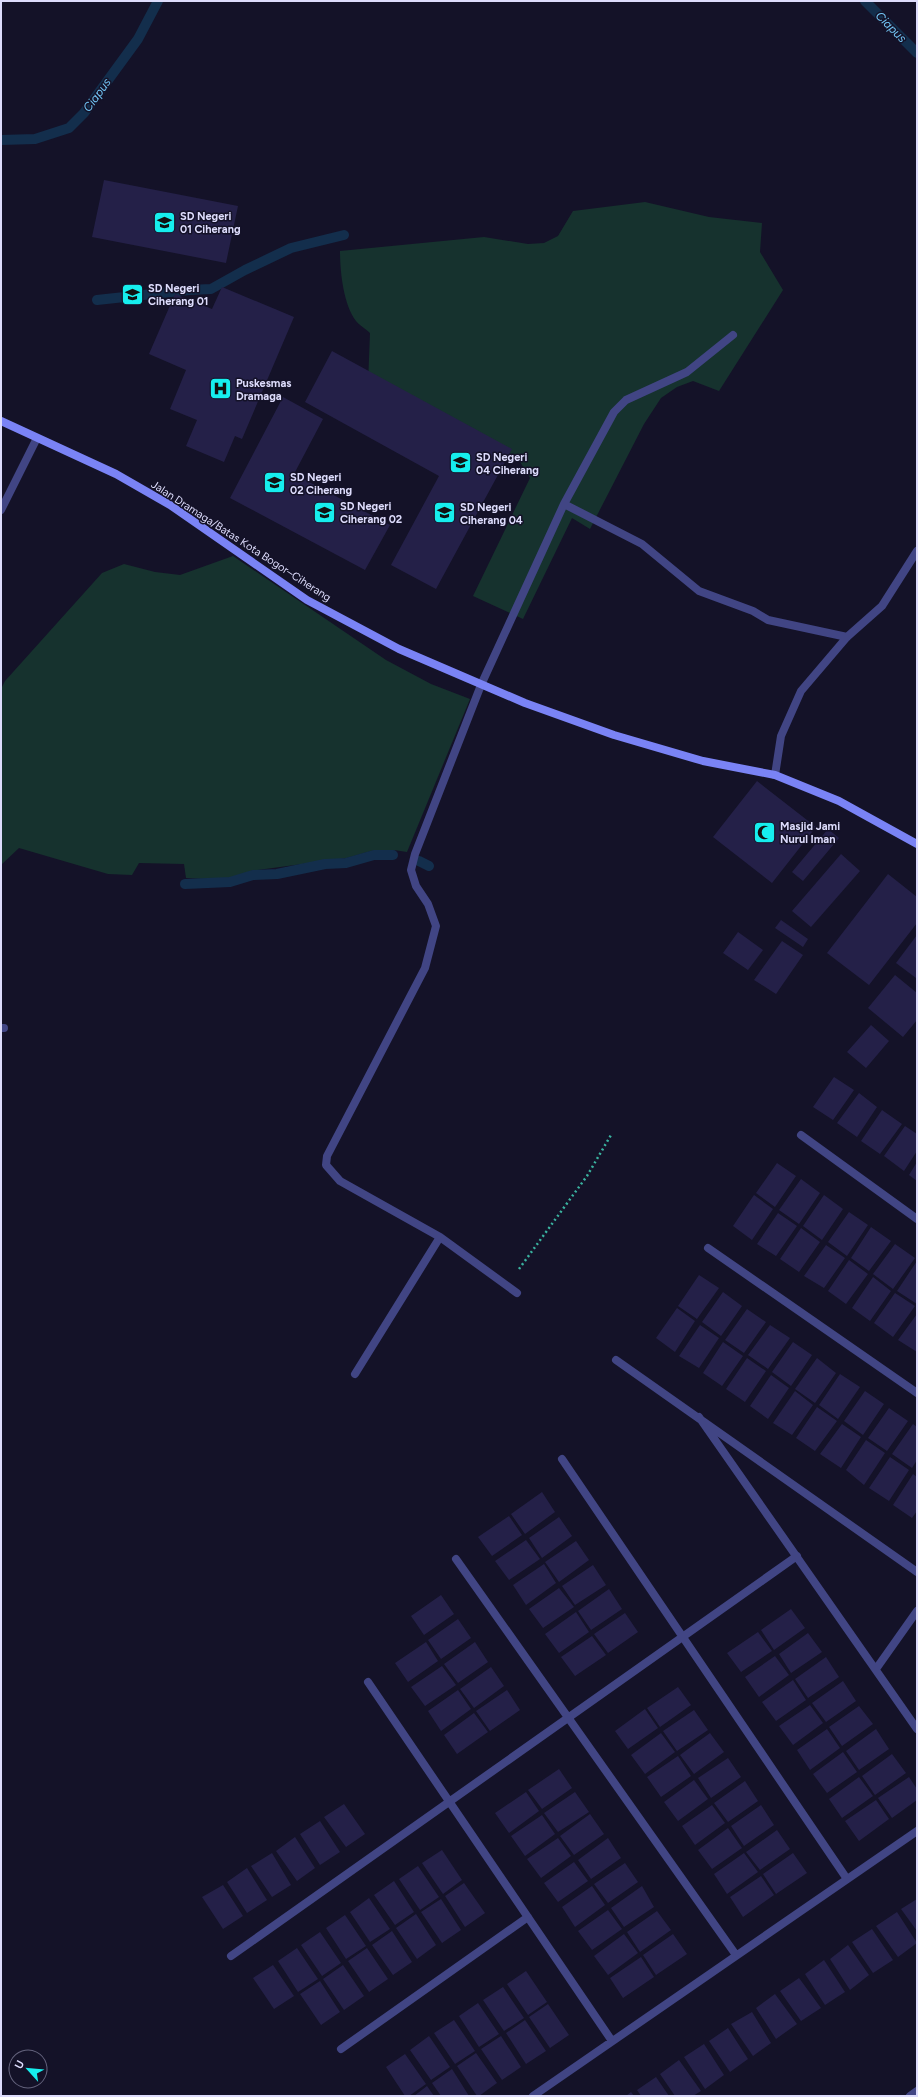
<svg xmlns="http://www.w3.org/2000/svg" width="918" height="2097" font-family="Figtree,sans-serif">
<style>
.green{fill:#16322e}
.lines{fill:none;stroke-linecap:round;stroke-linejoin:round}
.stream{stroke:#132e4c;stroke-width:10}
.building{fill:#242048}
.path{stroke:#3ab3a0;stroke-width:2.5;stroke-dasharray:2 3;stroke-linecap:butt}
.lane{stroke:#414584;stroke-width:8}
.street{stroke:#414584;stroke-width:8}
.secondary{stroke:#7a83f5;stroke-width:8}
.labels{text-anchor:middle;dominant-baseline:central;stroke-width:3;stroke-linejoin:round;paint-order:stroke}
.poi-label{font-size:11px;font-weight:bold;fill:#dddcfc;stroke:#141228;text-anchor:start}
.street-label{font-size:11px;fill:#dddcfc;stroke:#141228}
.water-label{font-size:12px;font-style:italic;fill:#72c5f5;stroke:#141228}
</style>
<rect width="100%" height="100%" fill="#141228"/>
<path class="green" d="M645 202 709 217 762 223 760 252 783 290 719 391 693 381 677 387 661 398 644 424 590 529 572 518 523 619 473 596 530 478 517 457 368 384 370 333C366 329 359 325 356 321 343 304 340 270 340 251L484 237 528 244 544 243 558 236 573 211Z
M233 556 386 660 431 684 470 699 407 852 394 850 371 851 347 858 251 871 227 880 186 878 184 864 139 863 132 875 108 874 19 848 1 865V689L5 681 102 573 124 564 155 572 180 575Z"/>
<g class="lines">
<path class="stream" d="M865 1 917 53
M1 140 35 139 69 128 84 113 138 39 158 1
M97 300 189 290 211 289 245 270 291 248 344 235
M419 861 429 866
M185 884 230 882 253 875 277 874 325 864 346 863 374 855H393"/>
</g>
<path class="building" d="M104 180 238 206 226 263 92 237Z
M222 287 294 317 242 439 235 436 224 462 186 446 197 420 170 409 186 370 149 354 175 294 212 309Z
M332 351 512 449 436 589 391 565 439 476 305 402Z
M283 397 323 419 294 474 390 525 365 570 230 498Z
M757 781 816 827 772 883 713 837Z
M828 829 839 838 803 881 792 872Z
M841 854 860 871 811 927 792 911Z
M888 874 917 897V923L869 985 827 953Z
M781 920 808 939 803 947 775 928Z
M738 932 763 950 748 970 723 953Z
M917 935V977L916 978 896 963Z
M782 941 803 955 776 994 754 980Z
M895 975 917 993V1020L903 1037 868 1008Z
M871 1025 889 1041 866 1068 847 1052Z
M834 1077 854 1090 833 1120 813 1107Z
M859 1093 877 1107 857 1137 837 1123Z
M882 1110 902 1124 880 1154 861 1141Z
M905 1126 917 1134V1151L904 1171 884 1156Z
M917 1162V1181L909 1175Z
M777 1163 796 1176 775 1207 756 1193Z
M801 1179 820 1193 799 1224 779 1210Z
M754 1195 773 1209 752 1240 733 1226Z
M824 1195 843 1209 822 1240 803 1226Z
M849 1212 868 1225 847 1256 828 1242Z
M778 1213 797 1226 776 1256 757 1244Z
M871 1227 891 1241 869 1271 851 1258Z
M801 1228 820 1242 799 1272 780 1259Z
M895 1244 915 1258 893 1289 873 1274Z
M826 1245 845 1258 824 1288 804 1276Z
M849 1260 868 1274 846 1304 828 1291Z
M917 1261V1304L897 1291Z
M699 1275 719 1288 697 1319 678 1306Z
M873 1277 891 1291 870 1321 852 1308Z
M723 1292 742 1306 721 1336 702 1322Z
M895 1293 915 1306 893 1337 874 1323Z
M677 1308 695 1321 675 1352 656 1338Z
M747 1309 766 1322 744 1353 725 1340Z
M917 1314V1352L898 1340Z
M700 1325 719 1338 699 1368 679 1356Z
M770 1325 790 1338 768 1369 748 1355Z
M723 1342 743 1356 722 1386 703 1373Z
M793 1342 812 1355 791 1386 772 1372Z
M747 1358 766 1371 745 1402 726 1389Z
M817 1358 836 1373 815 1403 795 1389Z
M840 1374 860 1387 838 1419 819 1405Z
M771 1375 789 1388 768 1419 750 1406Z
M795 1391 813 1405 792 1435 773 1423Z
M865 1391 884 1404 863 1435 844 1421Z
M817 1407 837 1421 815 1451 796 1438Z
M889 1408 908 1421 887 1451 868 1438Z
M842 1424 861 1437 841 1468 820 1454Z
M913 1424 917 1427V1460L912 1468 892 1454Z
M866 1440 885 1453 864 1485 846 1470Z
M890 1457 909 1470 889 1501 869 1488Z
M913 1474 917 1477V1511L912 1518 893 1505Z
M542 1492 555 1512 525 1534 511 1514Z
M509 1516 522 1535 492 1556 478 1537Z
M559 1517 572 1536 542 1558 529 1538Z
M526 1540 540 1559 509 1580 495 1561Z
M576 1541 589 1560 559 1582 545 1562Z
M544 1564 556 1583 526 1605 513 1585Z
M593 1565 606 1585 575 1605 562 1586Z
M559 1588 574 1607 543 1628 529 1609Z
M609 1589 622 1609 591 1630 578 1611Z
M441 1595 454 1614 424 1635 411 1616Z
M791 1609 805 1628 774 1650 761 1630Z
M576 1612 589 1632 559 1653 545 1634Z
M625 1613 638 1632 608 1653 594 1634Z
M458 1619 471 1638 441 1659 428 1640Z
M758 1632 772 1651 741 1672 727 1653Z
M808 1633 822 1652 791 1673 779 1654Z
M592 1636 606 1655 575 1676 561 1657Z
M426 1642 438 1661 408 1682 395 1663Z
M475 1642 488 1662 458 1683 444 1664Z
M775 1656 789 1675 759 1697 745 1677Z
M826 1657 839 1677 808 1698 795 1679Z
M442 1666 456 1685 425 1706 411 1687Z
M491 1667 504 1686 474 1708 460 1689Z
M793 1680 806 1700 776 1721 762 1702Z
M843 1681 856 1701 826 1722 812 1703Z
M678 1687 691 1705 660 1727 647 1708Z
M458 1690 471 1709 441 1731 428 1711Z
M507 1690 520 1710 490 1731 476 1711Z
M810 1705 823 1723 793 1745 779 1726Z
M859 1706 873 1724 842 1746 829 1727Z
M645 1709 658 1728 628 1749 615 1731Z
M694 1710 708 1730 677 1751 663 1731Z
M474 1713 488 1732 457 1754 444 1735Z
M827 1729 840 1748 810 1770 797 1750Z
M876 1729 889 1749 859 1770 846 1751Z
M661 1733 675 1752 645 1774 631 1755Z
M710 1733 724 1752 694 1774 680 1755Z
M843 1752 857 1772 827 1793 813 1774Z
M892 1754 906 1773 875 1795 862 1776Z
M678 1756 691 1776 661 1797 647 1777Z
M728 1758 741 1777 711 1798 698 1778Z
M559 1769 572 1788 542 1809 528 1790Z
M859 1777 873 1796 842 1818 829 1799Z
M909 1777 917 1789V1800L892 1818 878 1798Z
M694 1780 708 1799 678 1821 664 1802Z
M745 1781 758 1801 728 1822 714 1803Z
M526 1792 539 1811 509 1833 495 1813Z
M575 1792 589 1812 558 1832 544 1813Z
M876 1800 889 1819 859 1841 845 1821Z
M344 1804 365 1834 346 1847 324 1817Z
M712 1805 725 1823 695 1845 682 1826Z
M761 1805 774 1825 744 1846 731 1826Z
M590 1814 604 1834 574 1855 560 1836Z
M542 1815 555 1834 525 1856 511 1836Z
M320 1821 340 1852 320 1865 300 1834Z
M728 1828 742 1848 712 1869 698 1850Z
M777 1830 790 1849 760 1870 746 1852Z
M295 1837 315 1868 297 1881 276 1851Z
M558 1838 571 1856 541 1878 527 1859Z
M608 1838 621 1858 591 1879 578 1860Z
M442 1850 462 1880 443 1894 422 1863Z
M272 1853 291 1885 272 1897 251 1866Z
M744 1853 758 1872 727 1894 714 1874Z
M793 1853 807 1873 776 1894 763 1874Z
M574 1862 588 1881 558 1902 544 1883Z
M625 1863 638 1882 608 1903 594 1884Z
M418 1866 439 1897 420 1910 399 1879Z
M247 1868 267 1900 247 1913 227 1882Z
M761 1876 774 1895 743 1917 730 1897Z
M394 1881 414 1912 395 1925 374 1895Z
M464 1883 485 1913 465 1927 445 1896Z
M223 1885 243 1916 223 1929 202 1897Z
M592 1886 605 1905 575 1927 562 1907Z
M642 1886 654 1907 624 1927 611 1908Z
M369 1898 390 1929 370 1942 350 1912Z
M441 1899 461 1930 442 1943 421 1912Z
M917 1899V1931L901 1909Z
M608 1910 622 1929 592 1950 578 1931Z
M657 1911 671 1930 640 1952 627 1932Z
M897 1912 917 1943 898 1957 876 1926Z
M416 1914 436 1945 417 1959 396 1928Z
M345 1915 366 1946 346 1959 326 1928Z
M872 1929 893 1960 873 1973 852 1942Z
M392 1931 412 1962 393 1975 372 1945Z
M320 1932 341 1963 322 1976 301 1945Z
M624 1934 638 1953 608 1975 594 1956Z
M673 1934 687 1954 656 1975 643 1955Z
M848 1945 869 1975 850 1990 830 1959Z
M297 1948 318 1979 298 1992 278 1961Z
M367 1948 388 1979 369 1992 348 1961Z
M641 1957 654 1977 623 1998 610 1978Z
M824 1960 845 1992 825 2005 805 1974Z
M273 1965 294 1996 274 2009 253 1978Z
M343 1965 364 1996 344 2010 323 1979Z
M526 1971 547 2002 528 2015 507 1984Z
M799 1978 821 2008 801 2021 780 1991Z
M320 1981 340 2012 321 2025 300 1994Z
M503 1987 524 2018 504 2031 483 2000Z
M775 1994 797 2024 776 2039 756 2008Z
M478 2003 499 2034 479 2047 459 2016Z
M548 2004 569 2035 550 2048 529 2017Z
M752 2012 771 2043 753 2056 731 2024Z
M454 2020 475 2051 455 2064 434 2033Z
M525 2020 546 2051 526 2064 506 2033Z
M728 2028 748 2059 730 2072 709 2041Z
M429 2036 450 2067 431 2080 410 2050Z
M501 2036 521 2067 502 2080 481 2049Z
M704 2044 724 2075 705 2089 684 2057Z
M476 2053 497 2083 479 2096H477L457 2066Z
M405 2054 426 2084 409 2096H405L386 2067Z
M679 2060 701 2091 693 2096H675L660 2074Z
M452 2069 469 2096H441L432 2083Z
M656 2077 669 2096H641L637 2090Z
M427 2086 434 2096H414Z
M631 2092 634 2096H626Z"/>
<g class="lines">
<path class="path" d="M519 1269 587 1176 611 1135"/>
<path class="lane" d="M1 510 37 438"/>
<path class="street" d="M564 504 642 544 699 591 753 611 768 620 847 637
M775 775 781 736 801 691 847 637 882 606 917 551
M1 1028H4
M801 1135 917 1219
M708 1248 917 1393
M517 1293 440 1237 340 1181 326 1165 327 1156 425 968 436 926 428 904 416 886 411 870 415 854 481 685 564 504 614 412 626 400 687 372 733 335
M616 1360 917 1572
M355 1374 440 1237
M699 1417 917 1729
M562 1459 847 1879
M456 1559 736 1955
M876 1669 917 1611
M368 1682 612 2041
M231 1956 797 1556
M341 2049 528 1917
M533 2096 917 1831
M910 2096 917 2091"/>
<path class="secondary" d="M1 421 116 474 170 505 307 600 399 649 525 703 614 735 703 761 775 775 839 801 917 844"/>
</g>
<defs>
<symbol id="school-square" viewBox="-11 -11 22 22"><rect x="-9" y="-9" width="18" height="18" rx="4" fill="#16eeee" stroke="#141228"/><path d="M0-5L7-2L0 1L-7-2ZM-4 1L0 2.5L4 1V4Q0 6-4 4Z" fill="#111"/></symbol>
<symbol id="hospital-square" viewBox="-11 -11 22 22"><rect x="-9" y="-9" width="18" height="18" rx="4" fill="#16eeee" stroke="#141228"/><path d="M-5-5h3v3.5h4V-5h3V5h-3V1.5h-4V5h-3Z" fill="#111"/></symbol>
<symbol id="mosque-square" viewBox="-11 -11 22 22"><rect x="-9" y="-9" width="18" height="18" rx="4" fill="#16eeee" stroke="#141228"/><path d="M3.5-4.9A6 6 0 1 0 3.5 4.9A5 5 0 1 1 3.5-4.9Z" fill="#111"/></symbol>
</defs>
<g fill-rule="evenodd">
<use href="#school-square" x="152" y="210" width="25" height="25"/>
<use href="#school-square" x="120" y="282" width="25" height="25"/>
<use href="#hospital-square" x="208" y="376" width="25" height="25"/>
<use href="#school-square" x="448" y="450" width="25" height="25"/>
<use href="#school-square" x="262" y="470" width="25" height="25"/>
<use href="#school-square" x="312" y="500" width="25" height="25"/>
<use href="#school-square" x="432" y="500" width="25" height="25"/>
<use href="#mosque-square" x="752" y="820" width="25" height="25"/>
</g>
<g class="labels">
<g class="poi-label">
<text x="180" y="216">SD Negeri<tspan x="180" dy="13">01 Ciherang</tspan></text>
<text x="148" y="288">SD Negeri<tspan x="148" dy="13">Ciherang 01</tspan></text>
<text x="236" y="383">Puskesmas<tspan x="236" dy="13">Dramaga</tspan></text>
<text x="476" y="457">SD Negeri<tspan x="476" dy="13">04 Ciherang</tspan></text>
<text x="290" y="477">SD Negeri<tspan x="290" dy="13">02 Ciherang</tspan></text>
<text x="340" y="506">SD Negeri<tspan x="340" dy="13">Ciherang 02</tspan></text>
<text x="460" y="507">SD Negeri<tspan x="460" dy="13">Ciherang 04</tspan></text>
<text x="780" y="826">Masjid Jami<tspan x="780" dy="13">Nurul Iman</tspan></text>
</g>
<g class="street-label">
<text transform="translate(241 541) rotate(33)">Jalan Dramaga/Batas Kota Bogor–Ciherang</text>
</g>
<g class="water-label">
<text transform="translate(891 27) rotate(45)">Ciapus</text>
<text transform="translate(97 95) rotate(-54)">Ciapus</text>
</g>
</g>
<rect width="918" height="2097" fill="none" stroke="#dddcfc" stroke-width="4"/>
<g transform="translate(28 2069) rotate(297)"><circle r="19" fill="#141228" stroke="#64637d"/>
<path d="M0-3L7 15L0 10L-7 15Z" fill="#16eeee"/>
<text y="-6" font-size="11" font-weight="bold" text-anchor="middle" fill="#dddcfc">U</text>
</g>
</svg>
